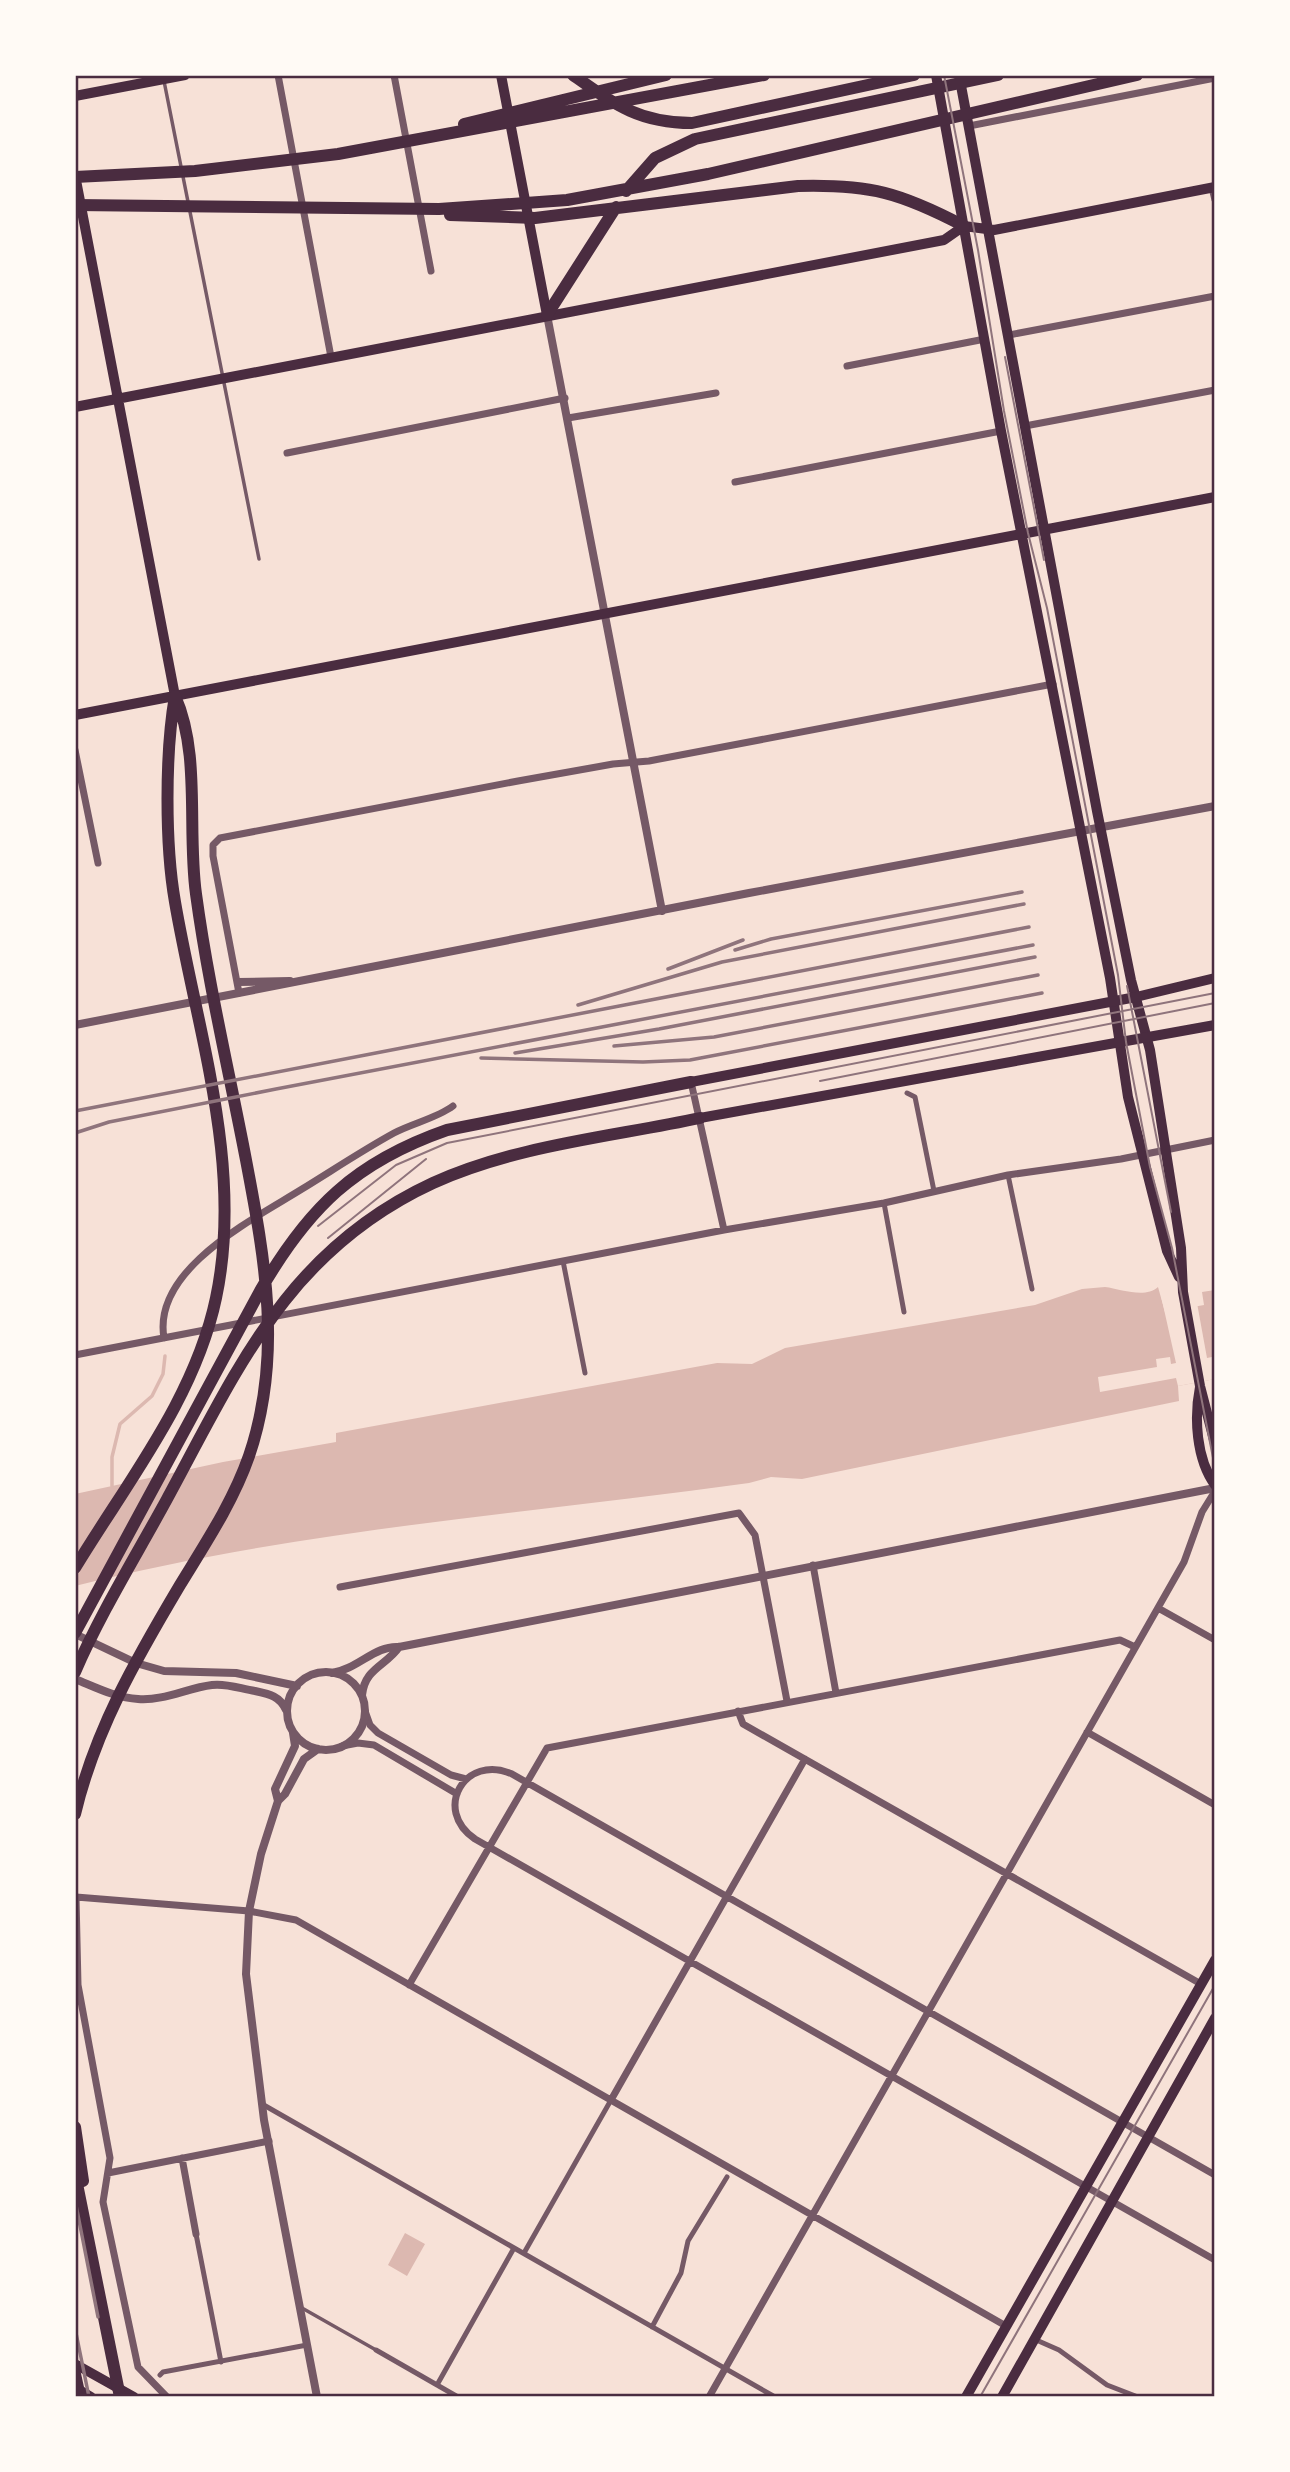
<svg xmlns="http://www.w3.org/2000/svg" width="1290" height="2472" font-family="Helvetica,sans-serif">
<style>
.water{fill:#dcb8b0}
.pier{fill:#f7e1d7}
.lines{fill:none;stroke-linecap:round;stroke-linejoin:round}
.stream{stroke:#dcb8b0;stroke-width:3.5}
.service{stroke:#755966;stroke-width:3.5}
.pedestrian{stroke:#755966;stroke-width:5}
.minor{stroke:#755966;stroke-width:7}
.tertiary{stroke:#755966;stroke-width:8}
.secondary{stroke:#4a2c40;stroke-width:10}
.primary{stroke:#4a2c40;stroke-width:10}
.motorway{stroke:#4a2c40;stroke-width:12}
.tram{stroke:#8f747c;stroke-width:2}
.rail{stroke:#8f747c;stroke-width:3.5}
.neatline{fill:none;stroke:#4a2c40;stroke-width:2.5}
</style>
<rect width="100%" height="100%" fill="#f7e1d7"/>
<path class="water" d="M1105 1287C1121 1289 1145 1299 1158 1287L1165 1312 1204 1305 1202 1292 1215 1290V1379L1178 1386 1179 1401 802 1479 771 1477 749 1483C525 1514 295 1530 75 1586V1494L223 1462 336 1442V1433L717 1363 752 1364 785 1348 1035 1305 1082 1289Z
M405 2233 425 2244 407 2276 388 2265Z"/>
<path class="pier" d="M1165 1295 1167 1308 1197 1303 1207 1358 1212 1357 1215 1379 1178 1386 1176 1378 1100 1392 1098 1377 1157 1367 1156 1359 1170 1357 1171 1364 1176 1363 1161 1296Z"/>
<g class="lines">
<path class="stream" d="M112 1486V1457L120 1424 152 1396 163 1374 165 1356"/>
<path class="service" d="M164 81 259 559
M302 2308 376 2350"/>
<path class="pedestrian" d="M907 1093 915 1097 934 1191
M1008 1175 1032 1289
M884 1203 904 1312
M563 1261 585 1373
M262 2104 775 2397
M196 2234 221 2362
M524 2253 611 2100
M652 2327 681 2273 688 2241 727 2177
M1034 2339 1059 2350 1107 2385 1138 2397
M376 2350 458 2397
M160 2375 163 2372 307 2345
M437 2385 514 2248"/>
<path class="minor" d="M278 75 331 357
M394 75 431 271
M969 126 1215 78
M1212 188 1215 200
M1009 335 1215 296
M847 366 985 339
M568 418 716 393
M1025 426 1215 390
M287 453 565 398
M735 482 1001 431
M75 750 98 863
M239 993 213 856V845L220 838 518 781 613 764 649 761 1053 684
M691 1082 724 1230
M164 1338C152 1269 254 1219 302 1189 333 1170 363 1150 394 1133 413 1123 437 1118 453 1106
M75 1355 724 1230 884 1203 1008 1175 1121 1159 1215 1140
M813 1565 836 1693
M340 1587 739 1513 755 1535 787 1701
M1158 1608 1215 1640
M365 1711 370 1725 378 1733 451 1775 466 1779
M738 1711 743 1724 1201 1984
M1087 1732 1215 1805
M342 1746 358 1743 374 1745 457 1794
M409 1985 547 1748 1120 1640 1135 1647
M611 2100 805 1759
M182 2158 196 2234
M108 2173 269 2141
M1215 2175 512 1774C465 1753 432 1810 475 1839L1215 2260
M167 2397 138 2367 103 2202 110 2158 78 1985 76 1897 249 1911 296 1920 1006 2326
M709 2397 1184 1562 1202 1512 1215 1491"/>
<path class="tertiary" d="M547 315 662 911
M238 982 290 981
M75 1025 749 893 1215 806
M75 1634 136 1663 164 1671 236 1673 297 1686
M287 1711a39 39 0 1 1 78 0a39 39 0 1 1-78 0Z
M332 1673C358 1669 375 1645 399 1647L1215 1488
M75 1679C95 1687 116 1698 138 1699 164 1701 187 1688 212 1685 227 1683 241 1689 255 1691 269 1694 280 1696 286 1710
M362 1695C365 1668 386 1666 399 1647
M278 1801 275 1789 295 1746 293 1733
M317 2397 264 2120 246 1974 249 1911 261 1854 278 1801 285 1794 304 1759 318 1749"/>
<path class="secondary" d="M501 75 547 315
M936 75 1001 431 1110 978 1128 1097 1167 1251 1179 1277
M959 75 1097 811 1131 980 1150 1050 1181 1248 1183 1292 1200 1386 1215 1444
M75 96 185 75
M75 175 175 696
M964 226 994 230 1215 187
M75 407 944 240 964 226
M75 715 1215 497
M1200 1387C1194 1417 1196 1459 1215 1485
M75 2364 134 2397
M76 2388 91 2397"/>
<path class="primary" d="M691 1082 1136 997 1215 978
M700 1118 1215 1025
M966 2397 1215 1960
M1002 2397 1215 2018"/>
<path class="motorway" d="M573 75C614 104 639 123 692 123L914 75
M464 124 666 75
M75 177 195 171 338 154 764 75
M626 191 655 158 695 139 998 75
M75 205 439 209 567 200 708 174 1137 75
M450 215 535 218 798 186C870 184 901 193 964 226
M547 315 616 207
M75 1568C127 1482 195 1398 216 1298 244 1166 197 1031 175 902 165 845 165 753 175 696
M75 1633 260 1291C308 1208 355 1162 447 1130L691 1082
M75 1672C101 1612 136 1556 167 1499 238 1368 288 1250 433 1183 517 1145 611 1137 700 1118
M75 1814C95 1730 136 1659 180 1585 205 1544 233 1502 249 1456 283 1356 265 1260 246 1160 229 1071 208 983 196 894 187 830 201 754 175 696
M75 2127 83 2181
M75 2174 120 2397
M75 2374 80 2397"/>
<path class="tram" d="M944 75 978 250 1004 411 1028 533 1047 608 1118 975 1126 1042 1150 1167 1172 1248 1215 1468
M1005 357 1044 560
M1127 986 1171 1212
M820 1081 1215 1003
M318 1226 396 1165 447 1143 1215 993
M328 1238 426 1159
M980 2397 1215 1985"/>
<path class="rail" d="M735 950 771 939 1022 892
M668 969 743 940
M578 1005 722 962 1024 904
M614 1046 714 1037 1038 975
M515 1053 659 1029 1035 957
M481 1058 643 1062 690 1060 1042 993
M75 1111 1029 927
M75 1133 109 1122 276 1089 1033 945
M75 2200 98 2317
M75 2328 89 2397"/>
</g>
<rect width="1290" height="2472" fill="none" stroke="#fffaf5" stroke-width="154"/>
<rect x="77" y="77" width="1136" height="2318" class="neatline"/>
</svg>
